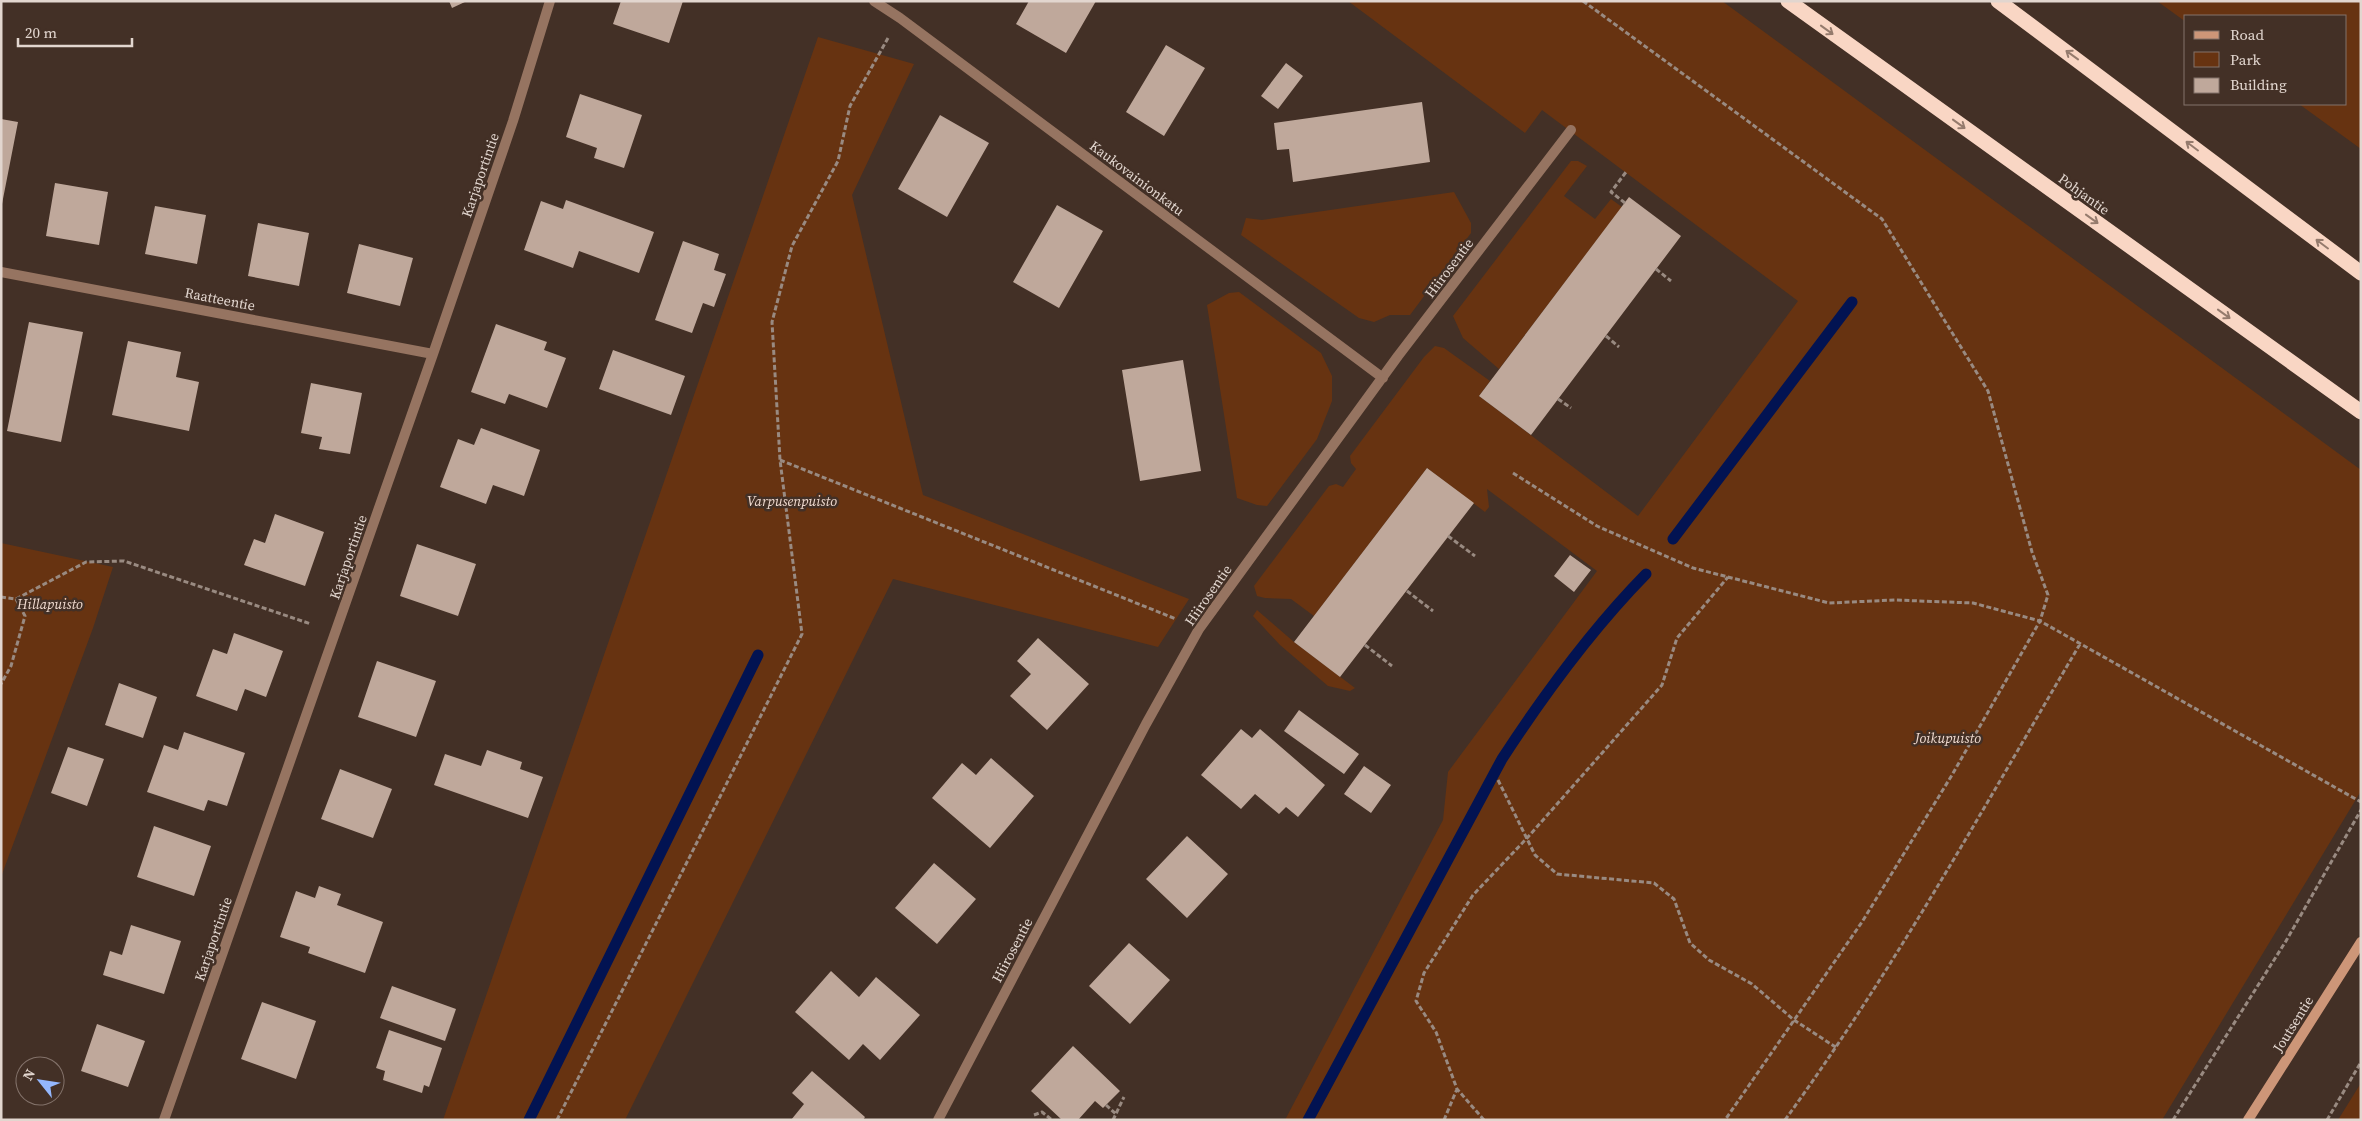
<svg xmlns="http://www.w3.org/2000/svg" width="2362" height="1121" font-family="'Source Serif 4',serif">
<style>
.green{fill:#673311}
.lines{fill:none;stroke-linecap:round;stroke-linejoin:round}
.stream{stroke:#021352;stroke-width:11}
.building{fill:#bfa89b}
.path{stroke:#998a81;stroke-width:3;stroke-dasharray:5 2.5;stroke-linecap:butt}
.minor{stroke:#967461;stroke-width:10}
.secondary{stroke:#cd9678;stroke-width:10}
.motorway{stroke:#f9d6c4;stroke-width:15}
.oneway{stroke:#957b6d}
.labels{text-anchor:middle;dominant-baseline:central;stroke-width:5;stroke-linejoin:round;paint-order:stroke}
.street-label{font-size:14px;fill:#e2d6cf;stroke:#433026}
.park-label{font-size:14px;font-style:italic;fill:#f1dbd0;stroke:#433026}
</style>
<rect width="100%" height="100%" fill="#433026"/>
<path class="green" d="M1348 1H1722L2361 470V791L2162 1120H1285L1443 820 1448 772 1597 571 1487 489 1489 507 1485 512 1427 468 1314 616 1291 599 1265 598 1257 596 1254 586 1329 486 1336 484 1343 487 1356 469 1351 463 1350 456 1424 357 1435 346 1444 348 1490 381 1479 396 1638 516 1798 301 1542 110 1525 133Z
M2157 1H2361V149L2299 104H2346V16H2186V22Z
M818 37 914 64 852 195 923 495 1189 599 1158 647 893 579 625 1120H443Z
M1571 161H1578L1587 166 1564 196 1595 219 1611 199 1622 207 1499 369 1463 338 1453 316Z
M1454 192 1471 223V233L1410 315H1390L1374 322 1359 318 1241 235 1246 218 1262 220Z
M1239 292 1321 353 1332 376V401L1317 439 1267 506 1257 505 1237 498 1207 305 1229 293Z
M1 543 113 567 93 628 1 877Z
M1257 610 1294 642 1355 688 1350 691 1328 686 1280 645 1253 616Z
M2361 1083V1120H2338Z"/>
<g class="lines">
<path class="stream" d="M1673 539 1852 302
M529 1120 758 655
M1308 1120 1502 759C1545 693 1591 630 1646 574"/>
</g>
<path class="building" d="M449 1H467L452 8Z
M621 1H683L669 43 613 24Z
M1029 1H1096L1066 53 1016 24Z
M1166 45 1205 68 1164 136 1126 112Z
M1286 63 1303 76 1278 109 1261 96Z
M580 94 642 115 624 168 594 158 597 148 566 137Z
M1422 102 1430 162 1293 182 1289 149 1277 150 1274 123Z
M940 115 989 143 947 217 898 189Z
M1 119 18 122 2 204H1Z
M55 183 108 192 99 245 46 236Z
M1629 197 1681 236 1531 435 1479 396Z
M566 200 654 232 639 273 579 251 573 268 524 250 541 201 563 209Z
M1057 205 1103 231 1059 308 1013 282Z
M155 206 206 215 197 264 145 254Z
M258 223 309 233 299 286 248 276Z
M683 241 719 254 714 270 726 274 714 307 703 303 692 333 655 320Z
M359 244 413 258 400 306 347 293Z
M29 322 83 332 61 442 7 431Z
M496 324 547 342 544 350 566 358 547 408 509 394 505 404 471 392Z
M128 341 181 352 176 377 199 382 189 431 112 415Z
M613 350 685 376 671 415 599 389Z
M1183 360 1201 471 1140 481 1122 370Z
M311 383 362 393 350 454 319 449 322 437 301 433Z
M481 428 540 450 524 496 493 485 486 504 440 487 458 439 474 445Z
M1427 468 1474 503 1340 677 1294 642Z
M275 514 324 532 305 586 244 565 254 539 265 543Z
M417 544 476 564 458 616 400 596Z
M1570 555 1591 570 1574 592 1554 576Z
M234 633 283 651 266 697 245 689 237 711 196 696 213 649 227 654Z
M1038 638 1089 684 1047 730 1010 696 1031 674 1017 661Z
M377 661 436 681 416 737 358 717Z
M119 683 157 697 143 738 105 725Z
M1299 710 1359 754 1344 774 1284 731Z
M1241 729 1252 738 1260 729 1325 785 1298 817 1286 807 1279 814 1255 794 1241 809 1201 775Z
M184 732 245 753 227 806 208 800 204 811 147 792 164 745 178 750Z
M68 747 104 759 87 806 51 793Z
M487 750 522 762 520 769 543 777 528 818 434 785 445 754 481 766Z
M991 758 1034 796 990 848 932 798 962 763 976 775Z
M1364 766 1391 785 1371 813 1344 794Z
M340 769 392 789 373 838 321 819Z
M154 826 211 846 194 896 137 877Z
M1187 836 1228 874 1187 918 1146 879Z
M934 863 976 899 937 944 895 908Z
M319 886 341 894 337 905 383 922 365 973 308 953 310 947 280 937 296 891 315 898Z
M131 925 181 941 164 994 103 975 110 951 122 955Z
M1129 943 1170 980 1130 1024 1089 986Z
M831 971 859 997 876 977 920 1015 880 1060 863 1044 849 1060 795 1012Z
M392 986 456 1009 445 1041 380 1018Z
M262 1002 316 1021 296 1079 241 1059Z
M97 1024 145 1041 128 1087 81 1071Z
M389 1030 442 1048 429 1087 424 1085 422 1093 383 1080 385 1071 376 1068Z
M1073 1046 1120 1091 1103 1108 1095 1101 1078 1120H1062L1031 1091Z
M812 1071 865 1117 863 1120H791L804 1104 792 1093Z"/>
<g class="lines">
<path class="path" d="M1583 1 1882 219 1988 391 2032 552 2048 595 2040 621 1952 775 1862 922 1725 1120
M1625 203 1611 192 1626 172
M1656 269 1671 281
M1606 336 1619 347
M1558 399 1571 408
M780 460 1176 619
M1513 473 1597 526 1693 568 1829 603 1895 600 1973 603 2040 621 2361 802
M1448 536 1475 556
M1407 591 1433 611
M1 597 16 599 25 616 11 666 1 684
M16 599 86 562 124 561 311 624
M1365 645 1392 666
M1498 780 1535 855 1557 874 1654 883 1674 899 1690 943 1709 960 1752 984 1794 1020 1837 1048
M1106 1105 1116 1114
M1034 1115 1042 1112 1052 1120
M557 1120 802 634 780 460 772 322 792 246 838 161 850 106 888 38
M1113 1120 1124 1097
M1444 1120 1457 1089
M1484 1120 1457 1089 1436 1032 1416 1001 1424 973 1473 895 1528 837 1662 685 1677 638 1728 577
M1785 1120C1895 968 1985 805 2080 644
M2173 1120 2286 941 2361 810
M2327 1120 2361 1062"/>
<path class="minor" d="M874 1 900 18 1383 378
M1 272 433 354
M164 1120 433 354 513 121 550 1
M938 1120 1146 724 1199 629 1398 356 1571 130"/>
<path class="secondary" d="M2248 1120 2361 942"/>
<path class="motorway" d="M1788 1 2361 412
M1998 1 2361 273"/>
</g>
<defs><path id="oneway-shaft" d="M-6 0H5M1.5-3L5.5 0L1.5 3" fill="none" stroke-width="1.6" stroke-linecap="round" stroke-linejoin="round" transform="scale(1.25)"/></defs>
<g class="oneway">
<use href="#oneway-shaft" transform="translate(1827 30) rotate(36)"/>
<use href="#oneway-shaft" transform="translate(2072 55) rotate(-144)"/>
<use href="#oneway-shaft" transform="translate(1959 124) rotate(36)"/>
<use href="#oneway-shaft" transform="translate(2192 146) rotate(-143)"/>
<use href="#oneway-shaft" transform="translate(2092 219) rotate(36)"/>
<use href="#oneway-shaft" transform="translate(2322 244) rotate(-143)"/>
<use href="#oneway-shaft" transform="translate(2224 314) rotate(36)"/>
</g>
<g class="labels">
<g class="street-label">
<text transform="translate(480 175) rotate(-71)">Karjaportintie</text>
<text transform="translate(1137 178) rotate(37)">Kaukovainionkatu</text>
<text transform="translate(2084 194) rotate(36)">Pohjantie</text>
<text transform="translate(1449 268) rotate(-53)">Hiirosentie</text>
<text transform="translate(220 299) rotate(11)">Raatteentie</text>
<text transform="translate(348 557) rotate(-71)">Karjaportintie</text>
<text transform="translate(1208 595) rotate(-55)">Hiirosentie</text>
<text transform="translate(213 939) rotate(-71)">Karjaportintie</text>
<text transform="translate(1012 950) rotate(-62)">Hiirosentie</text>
<text transform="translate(2293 1024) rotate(-58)">Joutsentie</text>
</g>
<g class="park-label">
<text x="792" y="501">Varpusenpuisto</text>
<text x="50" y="604">Hillapuisto</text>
<text x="1948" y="738">Joikupuisto</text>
</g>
</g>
<rect width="2362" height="1121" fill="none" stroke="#e2d6cf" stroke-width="5"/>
<rect x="2184" y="15" width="162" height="90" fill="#433026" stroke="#83726a"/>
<rect x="2194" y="31" width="25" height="8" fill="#cd9678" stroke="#83726a"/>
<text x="2230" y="40" font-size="15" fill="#e2d6cf">Road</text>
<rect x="2194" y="52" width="25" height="15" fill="#673311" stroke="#83726a"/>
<text x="2230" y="65" font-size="15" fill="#e2d6cf">Park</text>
<rect x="2194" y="78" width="25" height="15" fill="#bfa89b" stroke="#83726a"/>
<text x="2230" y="90" font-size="15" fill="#e2d6cf">Building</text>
<g transform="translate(40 1081) rotate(300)"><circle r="24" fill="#433026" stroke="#83726a"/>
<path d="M0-4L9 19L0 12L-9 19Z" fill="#94b7fd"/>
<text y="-8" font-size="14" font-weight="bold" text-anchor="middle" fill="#e2d6cf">N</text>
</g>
<path d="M18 38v8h114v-8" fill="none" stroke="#e2d6cf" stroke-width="2.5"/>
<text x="25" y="38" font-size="15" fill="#e2d6cf" stroke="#433026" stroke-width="4" paint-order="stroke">20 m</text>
</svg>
